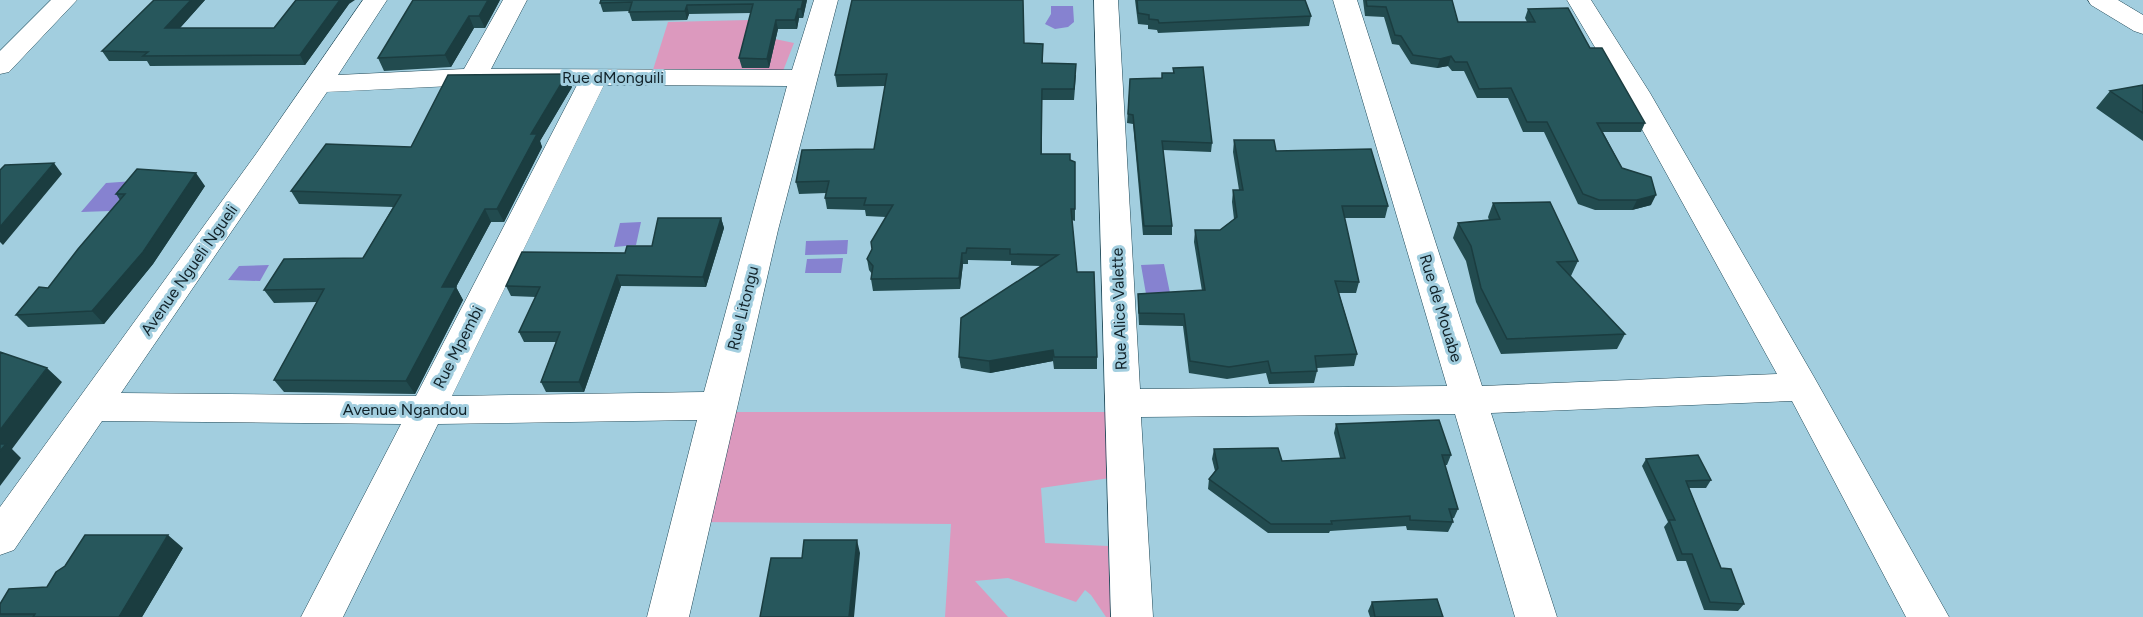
<svg xmlns="http://www.w3.org/2000/svg" width="2143" height="617" font-family="Figtree,sans-serif">
<style>
.green{fill:#dc99be}
.water{fill:#8682d0}
.lines{fill:none;stroke-linecap:round;stroke-linejoin:round}
.minor-casing{stroke:#1f4857;stroke-width:1}
.minor{fill:#fff;fill-rule:evenodd}
.wall{fill:#224b4f}
.shaded-wall{fill:#1b3d40}
.building{fill:#27575c;stroke:#1b3d40;stroke-width:1.5}
.labels{text-anchor:middle;dominant-baseline:central;stroke-width:6;stroke-linejoin:round;paint-order:stroke}
.street-label{font-size:16px;fill:#112229;stroke:#a2cedf}
</style>
<rect width="100%" height="100%" fill="#a2cedf"/>
<path class="green" d="M748 20 761 36 794 43 783 71 744 69 652 73 668 22Z
M727 412H1106L1110 478 1041 488 1045 543 1108 546 1111 617H1106L1091 595 1085 590 1076 602 1008 578 975 581 1008 617H945L951 524 695 522Z"/>
<path class="water" d="M1051 6H1073L1074 22 1068 27 1055 29 1045 24 1051 14Z
M134 181 110 211 81 212 106 183Z
M641 222 636 245 614 247 620 223Z
M848 240 847 254 805 255 806 241Z
M843 258 841 273H805L807 259Z
M1164 264 1170 293 1146 294 1141 265Z
M269 265 260 281 228 280 239 266Z"/>
<g class="lines">
<defs>
<path id="minor" d="M51 0H77L9 72 0 74V51Z
M363 0H387L338 75 464 69 503 0H527L491 69 792 70 814 0H838L778 230 689 617H647L697 420 438 424 343 617H301L401 424 102 421 14 550 0 555V507L256 154ZM473 85H577L416 396 121 393 327 92ZM604 85 787 86 704 392 452 396Z
M1094 0H1118L1140 389 1447 386 1333 0H1357L1482 386 1777 374 1622 93 1567 0H1591L1650 93 1814 377 1949 617H1906L1792 401 1491 413 1557 617H1515L1455 414 1141 417 1153 617H1111Z
M2088 0H2118L2143 15V34L2134 31 2091 5Z"/>
</defs>
<use href="#minor" class="minor-casing"/>
<use href="#minor" class="minor"/>
</g>
<path class="wall" d="M154 0H205L180 28H274L349 4 305 65 150 66 147 61H109L102 51Z
M500 0 485 28H474L451 67 384 71 378 58Z
M601 0H807L803 18H799L797 29H778L769 68H742L739 58 751 13 689 14 687 20 632 21 629 12 630 11 603 12 600 3Z
M1135 0H1305L1311 16 1309 26 1158 33 1157 30 1148 29V25L1138 24Z
M1363 0H1452L1458 22H1527L1525 18 1528 9 1590 48 1645 123 1641 132H1603L1622 168 1651 205 1632 210H1595L1578 204 1544 132H1523L1508 98H1477L1464 71H1452L1448 66 1437 68 1411 64 1399 45 1392 44 1384 17 1365 16Z
M1024 43 1043 44V63L1076 75 1074 100H1042V154L1075 162V221L1072 220 1077 272 1097 357V369H1054L1053 361 990 373 961 368 959 357 1041 266 1011 265V261L968 260V264H963L960 289 873 291 871 279 872 274 869 270 867 259 872 249 886 217 866 216 865 210 827 209 825 198 826 193 799 194 796 182 874 149 885 86 837 87 835 75Z
M1173 68 1212 143 1211 152 1163 150 1172 226V235H1143L1133 124 1127 123 1130 79 1162 78V73H1173Z
M2143 85V141L2096 108 2110 91Z
M572 87 540 141 542 147 504 222H491L456 287 463 300 415 394 284 392 274 380 317 302 274 303 264 290 363 258 393 207 299 204 291 191Z
M1234 140 1276 151 1388 206 1385 218H1344L1359 282 1356 293H1339L1357 354 1354 366 1317 368V371L1314 383 1269 384 1266 373 1227 379 1189 373 1183 326 1139 325 1138 306V294L1202 291 1194 242 1195 230H1220L1234 219 1232 202 1233 190H1239L1233 152Z
M205 186 153 264 104 324 28 327 16 315 48 288 120 200 116 194Z
M1493 203 1578 261 1571 276H1570L1625 334 1617 349 1501 354 1476 302 1466 261 1453 238 1458 223 1489 220 1488 217Z
M721 218 724 228 706 287 621 286 584 392H546L541 382 556 342H524L519 332 536 297 511 296 506 286 652 246Z
M1336 424 1451 455 1447 465H1445L1458 509 1454 518 1451 519 1453 522 1448 532 1407 530 1406 526 1330 531 1329 533H1268L1208 489 1209 479 1215 471 1212 459 1214 449 1282 461 1340 458 1334 433Z
M1646 459 1711 480 1706 488H1689L1721 568 1744 604 1738 611 1704 610 1686 561H1677L1664 527 1668 522 1642 466Z
M183 548 142 617H0V604L47 587Z
M1372 602 1443 617H1370L1368 611Z"/>
<path class="shaded-wall" d="M191 0H205L171 38 165 28Z
M340 0H355L349 4 305 65 300 55Z
M488 0H500L485 28 479 16Z
M803 0H807L803 18 801 9Z
M687 5 689 14 687 20 685 11Z
M798 9 799 18 797 29 795 20Z
M469 16 474 28 451 67 445 55Z
M776 20 778 29 769 68 767 59Z
M1451 56 1448 66 1437 68 1440 59Z
M567 74 572 87 540 141 542 147 504 222 497 209 531 134Z
M54 163 62 174 3 245 0 242V227Z
M196 173 205 186 153 264 104 324 92 311Z
M1656 195 1651 205 1632 210 1637 200Z
M485 209 491 222 456 287 463 300 415 394 406 381 442 287Z
M721 218 724 228 706 287 703 277Z
M962 253 963 264 960 289 959 278Z
M617 275 621 286 584 392 579 382Z
M1053 350V361L990 373 989 361Z
M47 368 62 382 12 449 21 458 0 486V430Z
M168 535 183 548 142 617H119Z
M857 540 860 553 854 617H849Z"/>
<path class="building" d="M154 0H191L165 28H274L296 0H340L300 55 143 56 148 52 102 51Z
M413 0H488L479 16H469L445 55 378 58Z
M601 0H803L801 9H798L795 20H776L767 59 739 58 753 4 687 5 685 11 629 12 632 2 600 3Z
M852 0H1023L1024 43 1043 44 1042 63 1076 64 1074 89H1042L1041 154H1070V160L1075 162V209H1071L1077 272H1094L1097 357H1054L1053 350 989 361 959 357 961 318 1058 255 1010 254V249L967 248 966 253H962L959 278 871 279 873 266 867 259 872 249 871 242 893 205H864L866 198H825L829 181 796 182 802 150 874 149 887 74 835 75Z
M1137 0H1305L1311 16 1159 23 1158 20 1149 19V15L1138 13Z
M1366 0H1452L1458 22H1535L1528 9 1568 8 1590 48H1602L1645 123H1597L1622 168 1651 177 1656 195 1637 200H1599L1583 194 1547 122H1527L1511 88 1479 89 1467 62H1455L1451 56 1440 59 1413 55 1401 36 1395 35 1386 7 1367 6Z
M1203 67 1212 143 1162 141 1172 226H1144L1133 115 1128 114 1130 79 1162 78V73H1174L1173 68Z
M567 74 531 134H537L497 209H485L442 287H456L406 381 274 380 324 289 264 290 284 259 363 258 401 195 291 191 326 144 411 147 448 75Z
M2143 85V113L2110 91Z
M1234 140H1274L1276 151 1371 149 1388 206H1342L1359 282 1335 281 1357 354 1315 356 1317 371 1271 373 1268 361 1229 367 1190 361 1184 314 1139 313 1138 294 1205 290 1195 230H1220L1237 217 1233 190H1243Z
M54 163 0 227V170L5 165Z
M137 169 196 173 143 252 92 311 16 315 39 287 48 288 78 249 125 194H116Z
M1550 202 1578 261 1557 262 1625 334 1507 339 1481 288 1471 246 1458 223 1500 219 1493 203Z
M658 218H721L703 277 617 275 579 382H541L560 332H519L540 287 506 286 522 252 625 253 627 246H652Z
M0 352 47 368 0 430Z
M1439 420 1451 455H1442L1458 509H1449L1453 522 1410 520V516L1331 521 1332 524H1271L1209 479 1218 468 1214 449 1278 448 1282 461 1345 458 1336 424Z
M0 444H6L0 451Z
M1698 455 1711 480 1686 481 1721 568 1731 569 1744 604 1710 602 1692 554H1682L1669 520H1675L1646 459Z
M85 535H168L119 617H33L35 614H0V604L9 589 47 587 56 572 65 566Z
M804 540H857L849 617H760L771 558H802Z
M1437 599 1443 617H1375L1372 602Z"/>
<g class="labels">
<g class="street-label">
<text x="613" y="77">Rue dMonguili</text>
<text transform="translate(189 270) rotate(-55)">Avenue Ngueli Ngueli</text>
<text transform="translate(743 308) rotate(-76)">Rue Litongu</text>
<text transform="translate(1441 308) rotate(73)">Rue de Mouabe</text>
<text transform="translate(1119 309) rotate(-92)">Rue Alice Valette</text>
<text transform="translate(458 347) rotate(-63)">Rue Mpembi</text>
<text x="405" y="409">Avenue Ngandou</text>
</g>
</g>
</svg>
